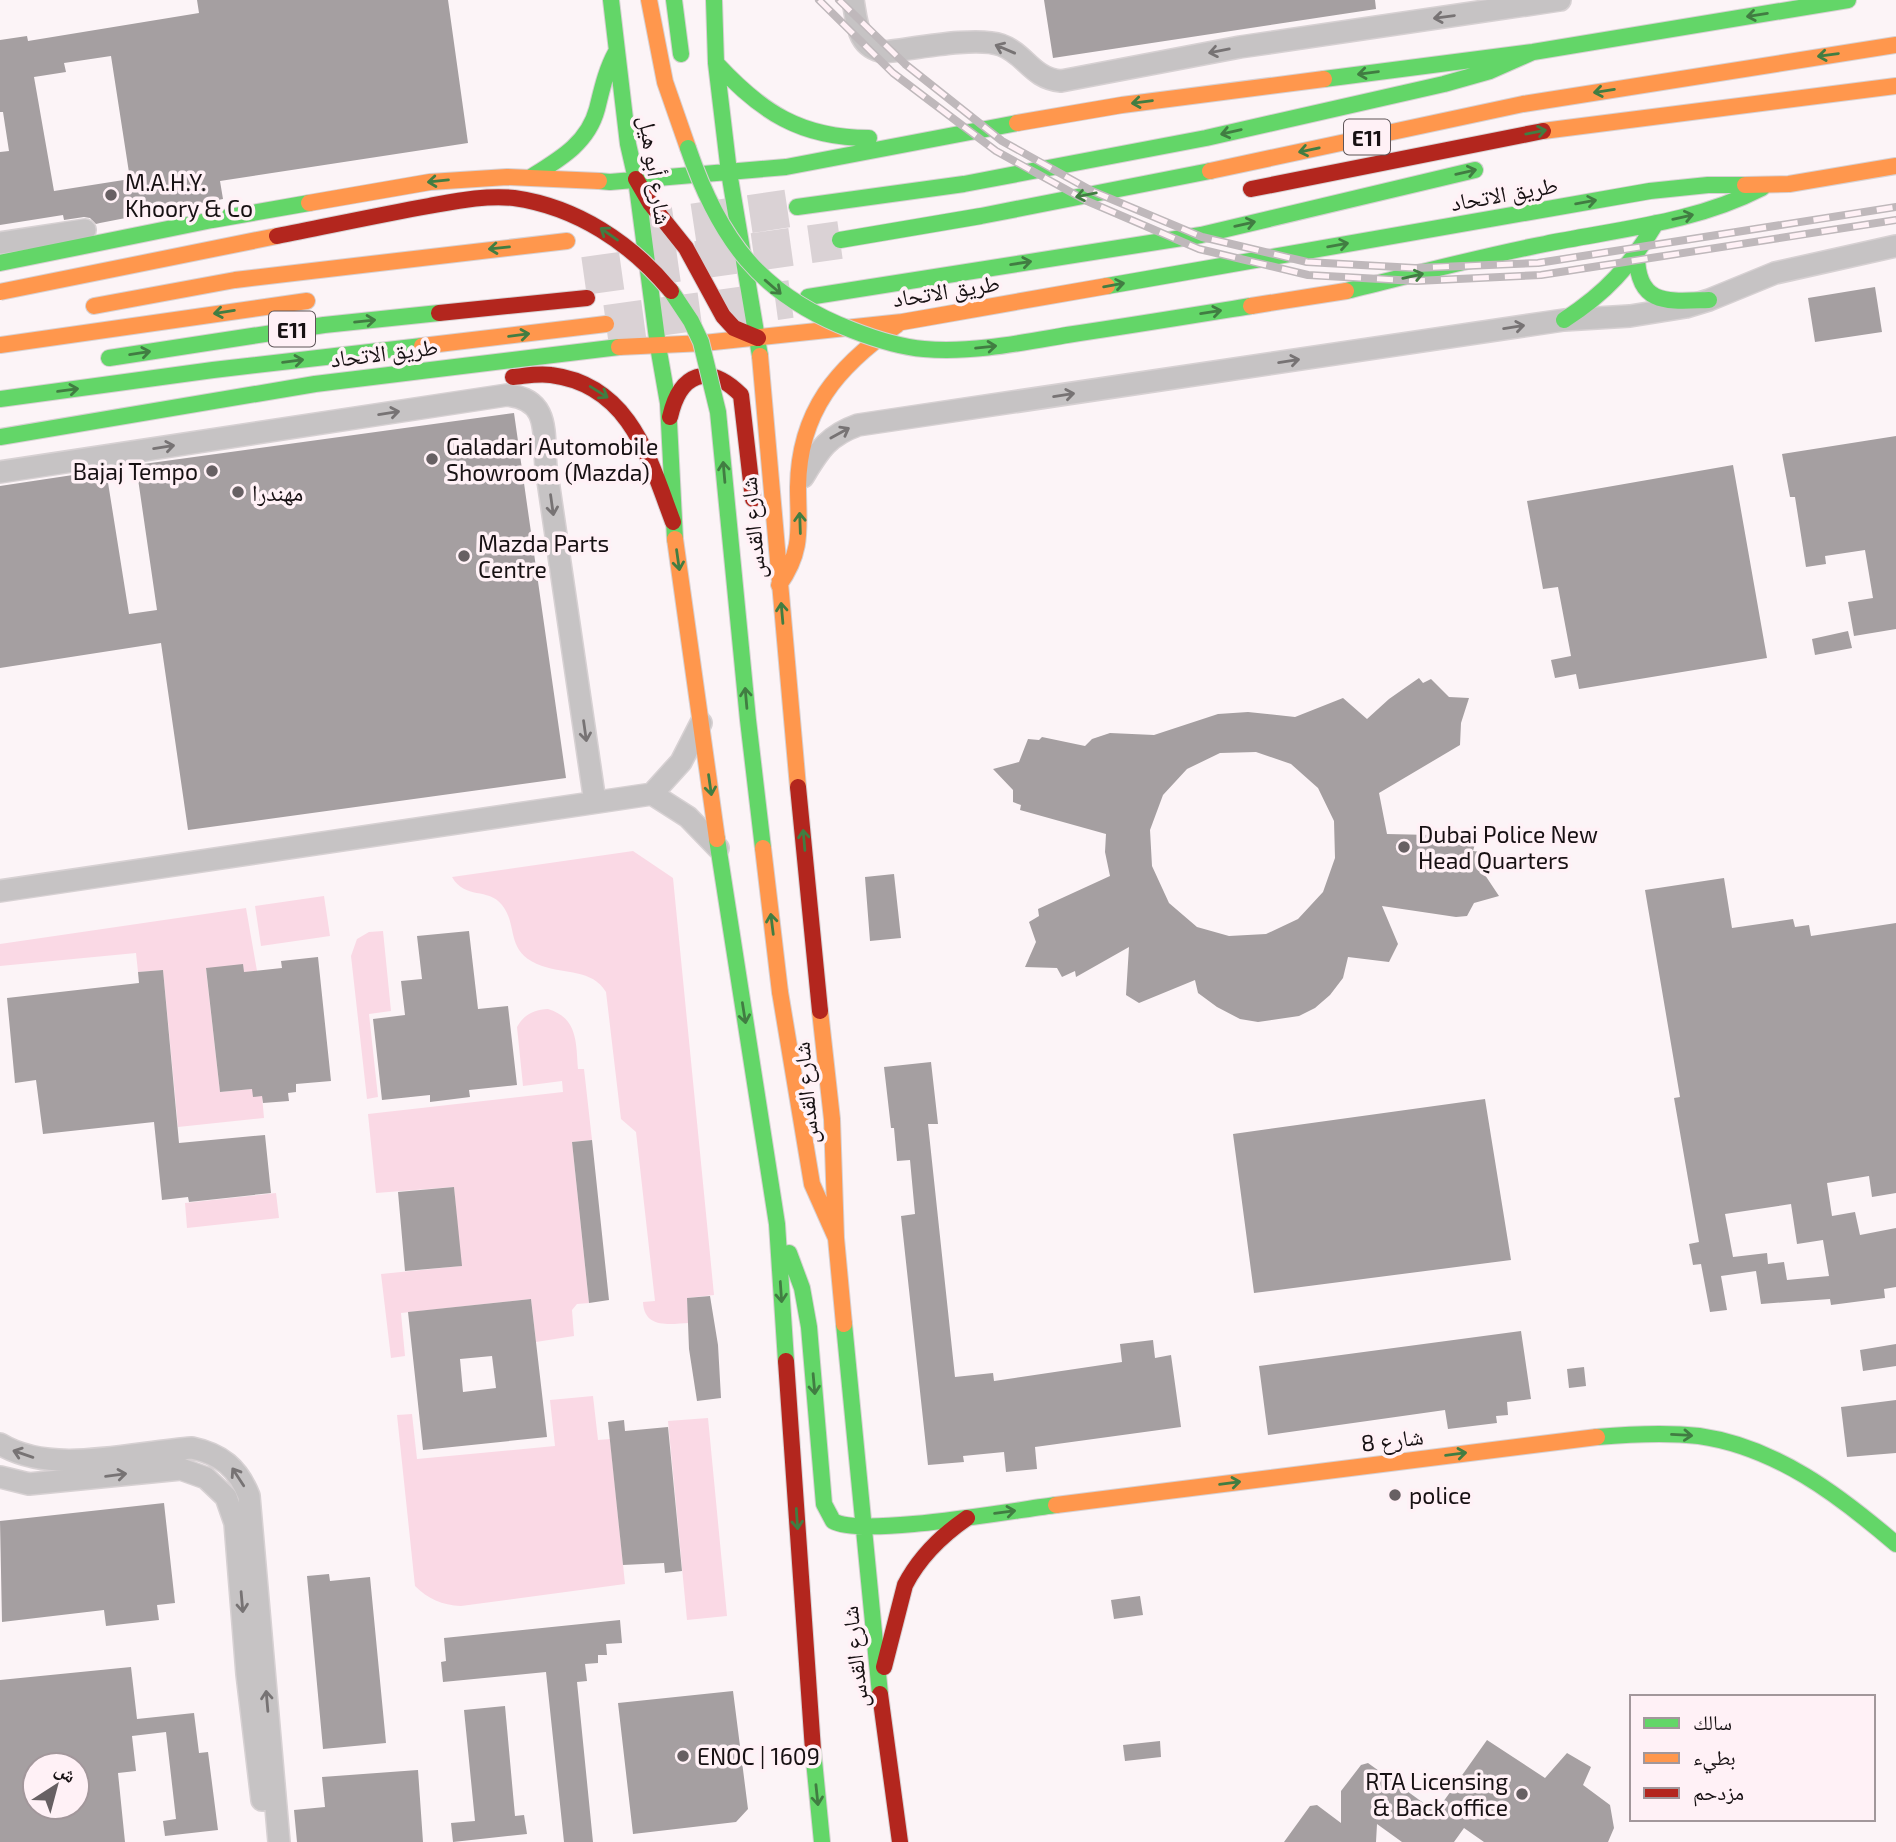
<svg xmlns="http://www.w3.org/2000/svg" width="1896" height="1842" font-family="'Exo 2','Noto Naskh Arabic',sans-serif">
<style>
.green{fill:#fad9e5}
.building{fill:#a59fa1;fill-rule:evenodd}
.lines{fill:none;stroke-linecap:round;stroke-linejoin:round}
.highway-tunnel{stroke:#dad2d5;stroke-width:38;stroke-dasharray:38 19;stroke-linecap:butt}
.street-casing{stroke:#d7d1d3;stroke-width:24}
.fast-casing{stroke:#d7d1d3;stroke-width:18}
.slow-casing{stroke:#d7d1d3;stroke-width:18}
.jam-casing{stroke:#d7d1d3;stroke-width:18}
.street{stroke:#c6c3c4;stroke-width:21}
.fast{stroke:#63d668;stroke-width:16}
.slow{stroke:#ff974d;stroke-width:16}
.jam{stroke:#b3261e;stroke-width:16}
.rail-casing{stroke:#bfb8bb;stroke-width:8}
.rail{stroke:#fff1f6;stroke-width:5;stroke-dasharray:16;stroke-linecap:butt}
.fast-bridge-casing{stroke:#d7d1d3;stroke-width:18;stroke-linecap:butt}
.slow-bridge-casing{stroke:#d7d1d3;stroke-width:18;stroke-linecap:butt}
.jam-bridge-casing{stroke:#d7d1d3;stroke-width:18;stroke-linecap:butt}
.fast-bridge{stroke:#63d668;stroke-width:16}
.slow-bridge{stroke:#ff974d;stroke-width:16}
.jam-bridge{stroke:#b3261e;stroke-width:16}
.oneway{stroke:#417d42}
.oneway2{stroke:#777374}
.poi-dot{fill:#676063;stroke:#fff1f6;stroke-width:2.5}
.labels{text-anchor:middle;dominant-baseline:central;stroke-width:7;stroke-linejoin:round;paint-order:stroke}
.shield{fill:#fff1f6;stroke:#5d5457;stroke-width:2}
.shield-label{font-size:21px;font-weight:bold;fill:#171113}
.street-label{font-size:23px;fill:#171113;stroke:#fff1f6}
.poi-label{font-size:23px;fill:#171113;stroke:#fff1f6;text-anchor:start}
</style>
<rect width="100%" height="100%" fill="#fcf4f7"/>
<path class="green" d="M633 851 673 878 714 1295 687 1298 689 1323C670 1324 644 1329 643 1302L655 1301 636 1132 621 1119 606 992C592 969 565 974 542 966 504 953 519 926 502 905 488 887 465 900 452 877Z
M324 896 330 936 261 946 255 906Z
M246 908 257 971 244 972 206 969 220 1092 252 1089 262 1096 264 1118 178 1127 163 970 138 972 136 953 0 966V944Z
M383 931 391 1011 369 1014 378 1097 367 1099 351 956 357 939 369 932Z
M548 1009C578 1018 576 1043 578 1069H584L592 1140 572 1142 589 1303 577 1304 572 1310 574 1336 536 1342 531 1299 401 1313 405 1356 391 1358 381 1274 461 1266 454 1187 376 1193 368 1114 563 1092 562 1081 523 1086 517 1027C524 1014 534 1010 548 1009Z
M276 1193 279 1218 187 1228 185 1203Z
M593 1396 598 1440 610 1439 625 1584 461 1606C442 1605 428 1599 415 1586L397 1415 412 1414 417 1459 555 1446 550 1400Z
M708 1418 727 1616 687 1620 668 1421Z"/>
<path class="building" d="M197 0H448L468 143 220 181 223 199 100 223 96 224 90 218 84 217 64 220 63 215 0 225V152L9 151 3 112H0V40L27 36 28 41 199 13ZM111 56 130 179 54 191 34 77 66 72 64 63Z
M1044 0H1375L1376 9 1053 58Z
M1875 287 1882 332 1815 342 1808 298Z
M514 413 566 778 188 830 161 643 0 668V486L106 470 129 614 157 610 136 465Z
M1896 436V629L1854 636 1848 602 1873 598 1865 550 1825 556 1826 564 1806 567 1795 497H1790L1782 454Z
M1733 465 1767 658 1579 689 1576 674 1555 678 1551 660 1571 656 1558 587 1543 589 1527 501Z
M1848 631 1852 648 1815 655 1812 639Z
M1419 678 1423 683 1431 679 1449 697 1469 698 1461 723 1460 745 1379 793 1387 834 1432 835 1475 844 1473 851 1483 852 1485 875 1499 896 1474 903 1467 916 1456 917 1382 906 1398 944 1389 962 1348 957 1343 978 1330 995 1315 1008 1299 1016 1258 1022 1240 1019 1217 1007 1198 993 1195 980 1139 1003 1126 995 1129 947 1076 977 1075 971 1062 977 1057 968 1025 967 1036 942 1029 922 1039 916 1038 909 1110 876 1105 852 1106 834 1020 810 1021 805 1013 802V790L993 769 1019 762 1028 739 1039 740 1042 737 1085 746 1092 739 1110 733 1154 735 1218 714 1248 712 1295 717 1343 698 1367 719 1389 699ZM1256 752 1291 764 1318 788 1334 821 1335 858 1323 892 1298 919 1266 934 1229 936 1197 927 1169 903 1152 866 1150 830 1163 795 1187 769 1220 753Z
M894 874 901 938 870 941 865 877Z
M1724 878 1732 928 1793 919 1795 927 1809 925 1811 936 1896 923V1193L1872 1197 1869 1176 1827 1183 1832 1216 1855 1212 1860 1235 1896 1228V1287L1884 1289 1885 1298 1831 1305 1830 1299 1761 1304 1756 1271 1721 1276 1727 1310 1710 1312 1701 1264 1693 1265 1689 1244 1699 1242 1674 1098 1680 1097 1645 890ZM1791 1204 1797 1244 1823 1240 1829 1276 1787 1280 1784 1262 1768 1264 1767 1253 1733 1257 1725 1214Z
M469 931 478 1009 508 1006 517 1085 469 1090 470 1097 430 1102V1095L382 1100 373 1019 405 1015 401 981 422 979 417 936Z
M318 957 331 1081 296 1084V1092L288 1093 289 1101 263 1103 262 1096 253 1097 252 1089 220 1092 206 968 243 964 244 972 282 968 281 961Z
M163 970 179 1143 265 1135 271 1193 189 1202 188 1197 162 1200 154 1122 43 1134 36 1080 15 1083 7 998 139 983 138 972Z
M931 1062 938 1124H928L955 1377 993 1373 994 1381 1122 1362 1120 1344 1153 1340 1155 1358 1171 1355 1181 1427 1035 1447 1037 1469 1006 1472 1004 1452 963 1456 964 1462 928 1465 901 1216 915 1214 910 1160 897 1161 894 1128H891L884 1067Z
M1485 1099 1511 1260 1254 1293 1233 1134Z
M592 1140 609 1300 589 1303 572 1142Z
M454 1187 462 1266 405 1271 398 1192Z
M710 1296 718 1345 721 1398 697 1401 689 1349 687 1298Z
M531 1299 547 1437 423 1450 408 1312ZM492 1356 496 1388 463 1392 460 1359Z
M1521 1331 1531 1399 1507 1402 1508 1415 1496 1416 1497 1423 1448 1429 1445 1410 1268 1435 1259 1366Z
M1896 1344V1366L1863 1371 1860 1350Z
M1584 1367 1586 1386 1569 1388 1567 1369Z
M1896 1400V1453L1847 1457 1841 1407Z
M624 1420 625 1431 668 1427 682 1571 665 1573 664 1563 623 1565 608 1422Z
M164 1503 175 1603 157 1605 159 1620 106 1626 104 1610 2 1622 0 1521Z
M329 1574 330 1581 370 1577 386 1743 323 1749 307 1576Z
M1140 1596 1143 1615 1114 1619 1111 1600Z
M620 1620 622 1643 606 1644 607 1655H598V1663L585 1664 587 1681 577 1682 593 1842H564L546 1672 443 1682 441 1662 446 1661 444 1638Z
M131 1667 137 1719 194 1713 199 1753 208 1752 218 1830 165 1836 163 1821 176 1819 166 1732 132 1736 136 1771 118 1773 125 1842H0V1680ZM35 1765H77V1807H35Z
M733 1691 748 1809 736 1822 633 1834 618 1703Z
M505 1706 515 1816 524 1815 527 1834 453 1842 451 1823 475 1821 464 1710Z
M1487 1740 1545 1778 1567 1753 1591 1767 1583 1785 1610 1805 1614 1828 1608 1842H1484L1464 1828 1454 1842H1402L1377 1824 1376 1842H1284L1310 1806 1317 1805 1341 1823V1791L1361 1765 1368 1763 1436 1812Z
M1160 1741 1161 1757 1125 1761 1123 1745Z
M418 1770 423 1842H297L294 1810 325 1807 322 1777Z"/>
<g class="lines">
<path class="highway-tunnel" d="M637 231 797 207
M584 276 840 240
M606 324 791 299"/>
<defs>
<path id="street" d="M853 0C857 23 857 48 885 52 913 49 975 36 1001 45 1026 54 1031 78 1061 81L1240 47 1560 0
M0 243 85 230
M0 472 507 395C551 399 543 434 546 467L595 802
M803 477C819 451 827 436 858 425L1564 320 1630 316 1686 307 1709 300 1775 273 1896 246
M652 794 688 817 718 848
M0 891 652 794 681 762 701 723
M0 1444C52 1476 133 1452 192 1448 221 1454 238 1468 249 1496L279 1842
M0 1477 29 1484 181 1469 206 1478 226 1497 235 1523 247 1674 262 1800"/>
<path id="fast" d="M611 0 628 144 636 179 658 346 668 403 675 539
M674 0 681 54
M714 0 716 63 729 172 760 356
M716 63C761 112 801 138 869 138
M1324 79 1533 52 1848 0
M531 177C560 159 588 143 597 109 602 89 606 70 616 52
M599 181 610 182 786 167 1017 123
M797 207 964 184 1206 138 1444 84 1490 71 1533 52
M840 240 981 216 1210 171
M1637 257C1638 307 1670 301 1709 300
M0 263 212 220 309 203
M1107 286 1650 191 1708 185H1745
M1346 291C1412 275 1478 257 1545 244 1619 229 1694 223 1762 188
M808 297 1201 235 1475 170
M1564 320C1606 293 1630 266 1656 223
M109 358 324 325 439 313
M0 399 213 370 422 346
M0 437 315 384 619 347
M717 839 777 1224 786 1361
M789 1253 802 1288 809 1327 824 1504 833 1521C862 1538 1015 1510 1056 1505
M844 1324 880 1694
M1597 1437C1631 1434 1665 1432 1699 1436 1776 1447 1839 1495 1896 1544
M813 1750 822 1842"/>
<path id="slow" d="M649 0 665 82 688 148
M1017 123 1122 105 1324 79
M1543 131 1896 86
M1210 171 1523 104 1896 45
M1745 185 1789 184 1896 166
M309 203 430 182 507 177 599 181
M94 306 235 280 567 241
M0 345 307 301
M422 346 606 324
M619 347 704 343 902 322 1107 286
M760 356 798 787
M675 539 717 839
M779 585C804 550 798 527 798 487 799 411 837 367 897 325
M780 992 812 1184 836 1238
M820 1011 832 1119 836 1238 844 1324
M1056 1505 1597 1437"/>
<path id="jam" d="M636 179 650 203 686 248 723 316 734 328 758 338
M1251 189 1543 131
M439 313 587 298
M513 377C525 376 538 373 551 375 630 385 649 458 673 522
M670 417C680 373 708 362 741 395L753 499
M798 787 820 1011
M786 1361 813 1750
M884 1667 905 1585C920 1556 941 1536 967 1518
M880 1694 900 1842"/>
</defs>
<use href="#street" class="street-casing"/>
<use href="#fast" class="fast-casing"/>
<use href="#slow" class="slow-casing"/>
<use href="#jam" class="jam-casing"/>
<use href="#street" class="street"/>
<use href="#fast" class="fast"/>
<use href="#slow" class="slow"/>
<use href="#jam" class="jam"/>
<defs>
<path id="rail" d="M819 0 893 73 996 151 1087 201 1199 249 1308 275 1416 281 1541 275 1896 220
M839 0 905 64 1002 141 1092 191 1202 237 1307 262 1415 268 1538 263 1896 207"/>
</defs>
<use href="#rail" class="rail-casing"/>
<use href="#rail" class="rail"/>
<defs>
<path id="fast-bridge" d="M688 148C719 239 760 295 852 330 875 339 899 347 924 349 972 353 1020 343 1067 335 1128 326 1189 316 1251 306
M671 291 691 321 701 342 718 412 748 720 763 848"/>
<path id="slow-bridge" d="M0 292 277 236
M1251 306 1346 291
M763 848 780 992"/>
<path id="jam-bridge" d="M277 236C328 226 379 215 429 206 457 201 486 195 514 198 577 207 631 243 671 291"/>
</defs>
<use href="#fast-bridge" class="fast-bridge-casing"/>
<use href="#slow-bridge" class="slow-bridge-casing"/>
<use href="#jam-bridge" class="jam-bridge-casing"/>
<use href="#fast-bridge" class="fast-bridge"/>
<use href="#slow-bridge" class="slow-bridge"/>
<use href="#jam-bridge" class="jam-bridge"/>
</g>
<defs><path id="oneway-shaft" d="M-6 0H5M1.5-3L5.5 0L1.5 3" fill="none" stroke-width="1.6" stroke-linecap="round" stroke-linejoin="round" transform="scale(1.75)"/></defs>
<g class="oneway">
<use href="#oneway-shaft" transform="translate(1757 15) rotate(171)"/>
<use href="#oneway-shaft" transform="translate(1828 55) rotate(172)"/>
<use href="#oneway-shaft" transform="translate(1368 73) rotate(173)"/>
<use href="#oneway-shaft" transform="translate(1604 91) rotate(171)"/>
<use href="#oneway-shaft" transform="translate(1142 102) rotate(173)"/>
<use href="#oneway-shaft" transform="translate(1231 132) rotate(167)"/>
<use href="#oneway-shaft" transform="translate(1536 132) rotate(-11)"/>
<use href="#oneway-shaft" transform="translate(1309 150) rotate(168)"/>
<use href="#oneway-shaft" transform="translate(1466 172) rotate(-13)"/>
<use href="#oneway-shaft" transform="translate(438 181) rotate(174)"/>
<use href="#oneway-shaft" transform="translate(1086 195) rotate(169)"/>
<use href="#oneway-shaft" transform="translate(1586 202) rotate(-10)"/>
<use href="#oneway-shaft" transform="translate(1683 217) rotate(-13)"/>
<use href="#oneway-shaft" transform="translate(1245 224) rotate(-13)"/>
<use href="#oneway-shaft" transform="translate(609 234) rotate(-145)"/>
<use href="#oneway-shaft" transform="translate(1338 245) rotate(-10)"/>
<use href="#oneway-shaft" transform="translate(499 248) rotate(174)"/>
<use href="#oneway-shaft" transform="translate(1021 263) rotate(-9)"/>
<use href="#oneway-shaft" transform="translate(1413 276) rotate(-13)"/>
<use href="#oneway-shaft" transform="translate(1114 285) rotate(-10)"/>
<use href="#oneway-shaft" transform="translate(773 287) rotate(41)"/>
<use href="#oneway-shaft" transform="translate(224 312) rotate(171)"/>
<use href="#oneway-shaft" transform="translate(1211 312) rotate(-9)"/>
<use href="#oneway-shaft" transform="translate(365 321) rotate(-6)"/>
<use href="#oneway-shaft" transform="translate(519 335) rotate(-7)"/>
<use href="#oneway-shaft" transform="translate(986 347) rotate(-6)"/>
<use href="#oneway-shaft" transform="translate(140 353) rotate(-9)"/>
<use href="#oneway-shaft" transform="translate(293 361) rotate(-7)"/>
<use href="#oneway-shaft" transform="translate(68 390) rotate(-8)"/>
<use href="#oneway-shaft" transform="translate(599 392) rotate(32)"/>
<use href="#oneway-shaft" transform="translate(724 472) rotate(-95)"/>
<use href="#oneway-shaft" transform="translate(800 523) rotate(-92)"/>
<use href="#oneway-shaft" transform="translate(678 560) rotate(82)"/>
<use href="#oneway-shaft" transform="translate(782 613) rotate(-95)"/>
<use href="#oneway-shaft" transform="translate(746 698) rotate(-95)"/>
<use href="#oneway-shaft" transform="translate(710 785) rotate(82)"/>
<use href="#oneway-shaft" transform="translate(804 840) rotate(-95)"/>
<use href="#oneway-shaft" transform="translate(772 924) rotate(-97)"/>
<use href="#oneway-shaft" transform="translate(744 1013) rotate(81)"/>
<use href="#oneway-shaft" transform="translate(781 1292) rotate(86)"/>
<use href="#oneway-shaft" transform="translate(814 1384) rotate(85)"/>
<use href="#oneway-shaft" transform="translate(1682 1435) rotate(3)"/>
<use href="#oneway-shaft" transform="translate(1456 1454) rotate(-7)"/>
<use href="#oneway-shaft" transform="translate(1230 1483) rotate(-7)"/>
<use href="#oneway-shaft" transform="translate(1005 1512) rotate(-7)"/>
<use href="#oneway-shaft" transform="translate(797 1519) rotate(86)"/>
<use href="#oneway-shaft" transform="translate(817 1795) rotate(84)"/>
</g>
<g class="oneway2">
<use href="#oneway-shaft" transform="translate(1444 17) rotate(172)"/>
<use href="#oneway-shaft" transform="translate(1005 49) rotate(-157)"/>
<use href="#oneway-shaft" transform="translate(1219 51) rotate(169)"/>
<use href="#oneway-shaft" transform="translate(1514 327) rotate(-9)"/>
<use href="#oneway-shaft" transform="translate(1289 361) rotate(-9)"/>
<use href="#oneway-shaft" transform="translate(1064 395) rotate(-9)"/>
<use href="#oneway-shaft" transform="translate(389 413) rotate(-9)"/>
<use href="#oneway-shaft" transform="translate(840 433) rotate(-29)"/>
<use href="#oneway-shaft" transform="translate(164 447) rotate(-9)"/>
<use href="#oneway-shaft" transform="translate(552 505) rotate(82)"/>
<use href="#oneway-shaft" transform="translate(585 731) rotate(82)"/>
<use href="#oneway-shaft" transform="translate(23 1454) rotate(-161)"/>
<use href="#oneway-shaft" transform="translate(116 1475) rotate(-7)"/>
<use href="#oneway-shaft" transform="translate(238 1477) rotate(-123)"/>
<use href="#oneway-shaft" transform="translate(242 1602) rotate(85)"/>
<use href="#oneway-shaft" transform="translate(267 1701) rotate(-95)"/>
</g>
<g class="poi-dot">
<circle cx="111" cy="195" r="7"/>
<circle cx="432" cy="459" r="7"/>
<circle cx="212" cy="471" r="7"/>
<circle cx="238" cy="492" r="7"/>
<circle cx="464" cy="556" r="7"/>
<circle cx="1404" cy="847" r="7"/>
<circle cx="1395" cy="1495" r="7"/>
<circle cx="683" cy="1756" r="7"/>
<circle cx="1522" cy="1794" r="7"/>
</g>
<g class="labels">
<g class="shield">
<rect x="1344" y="119.5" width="46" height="35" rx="5"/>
<rect x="269" y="311.5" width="46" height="35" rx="5"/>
</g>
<g class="shield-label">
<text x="1367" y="137">E11</text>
<text x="292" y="329">E11</text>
</g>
<g class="street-label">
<text transform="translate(656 170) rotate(81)">شارع أبو هيل</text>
<text transform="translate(1504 193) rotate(-10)">طريق الاتحاد</text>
<text transform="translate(946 290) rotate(-9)">طريق الاتحاد</text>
<text transform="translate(384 352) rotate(-7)">طريق الاتحاد</text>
<text transform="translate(752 528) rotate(-95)">شارع القدس</text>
<text transform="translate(805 1093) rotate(-95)">شارع القدس</text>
<text transform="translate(1392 1439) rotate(-7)">شارع 8</text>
<text transform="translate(854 1657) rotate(-96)">شارع القدس</text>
</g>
<g class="poi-label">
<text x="125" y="182">M.A.H.Y.<tspan x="125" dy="26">Khoory &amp; Co</tspan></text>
<text x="446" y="446">Galadari Automobile<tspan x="446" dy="26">Showroom (Mazda)</tspan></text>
<text x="198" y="471" text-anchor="end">Bajaj Tempo</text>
<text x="252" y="492">مهندرا</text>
<text x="478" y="543">Mazda Parts<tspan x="478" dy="26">Centre</tspan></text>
<text x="1418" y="834">Dubai Police New<tspan x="1418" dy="26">Head Quarters</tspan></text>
<text x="1409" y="1495">police</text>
<text x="697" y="1756">ENOC | 1609</text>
<text x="1508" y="1781" text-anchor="end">RTA Licensing<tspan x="1508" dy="26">&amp; Back office</tspan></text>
</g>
</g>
<rect x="1630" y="1695" width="245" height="126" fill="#fff1f6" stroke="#a2979b" stroke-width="2"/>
<rect x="1644" y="1718" width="35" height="10" fill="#63d668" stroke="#a2979b" stroke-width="2"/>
<text x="1693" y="1730" font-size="21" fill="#171113">سالك</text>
<rect x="1644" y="1753" width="35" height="10" fill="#ff974d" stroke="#a2979b" stroke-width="2"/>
<text x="1693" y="1765" font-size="21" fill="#171113">بطيء</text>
<rect x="1644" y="1788" width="35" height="10" fill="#b3261e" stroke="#a2979b" stroke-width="2"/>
<text x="1693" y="1800" font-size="21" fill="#171113">مزدحم</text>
<g transform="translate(56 1786) rotate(36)"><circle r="33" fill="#fff1f6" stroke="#a2979b" stroke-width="2"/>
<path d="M0-5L12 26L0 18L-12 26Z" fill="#676063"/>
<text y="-10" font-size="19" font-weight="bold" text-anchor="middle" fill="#171113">ش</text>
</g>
</svg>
